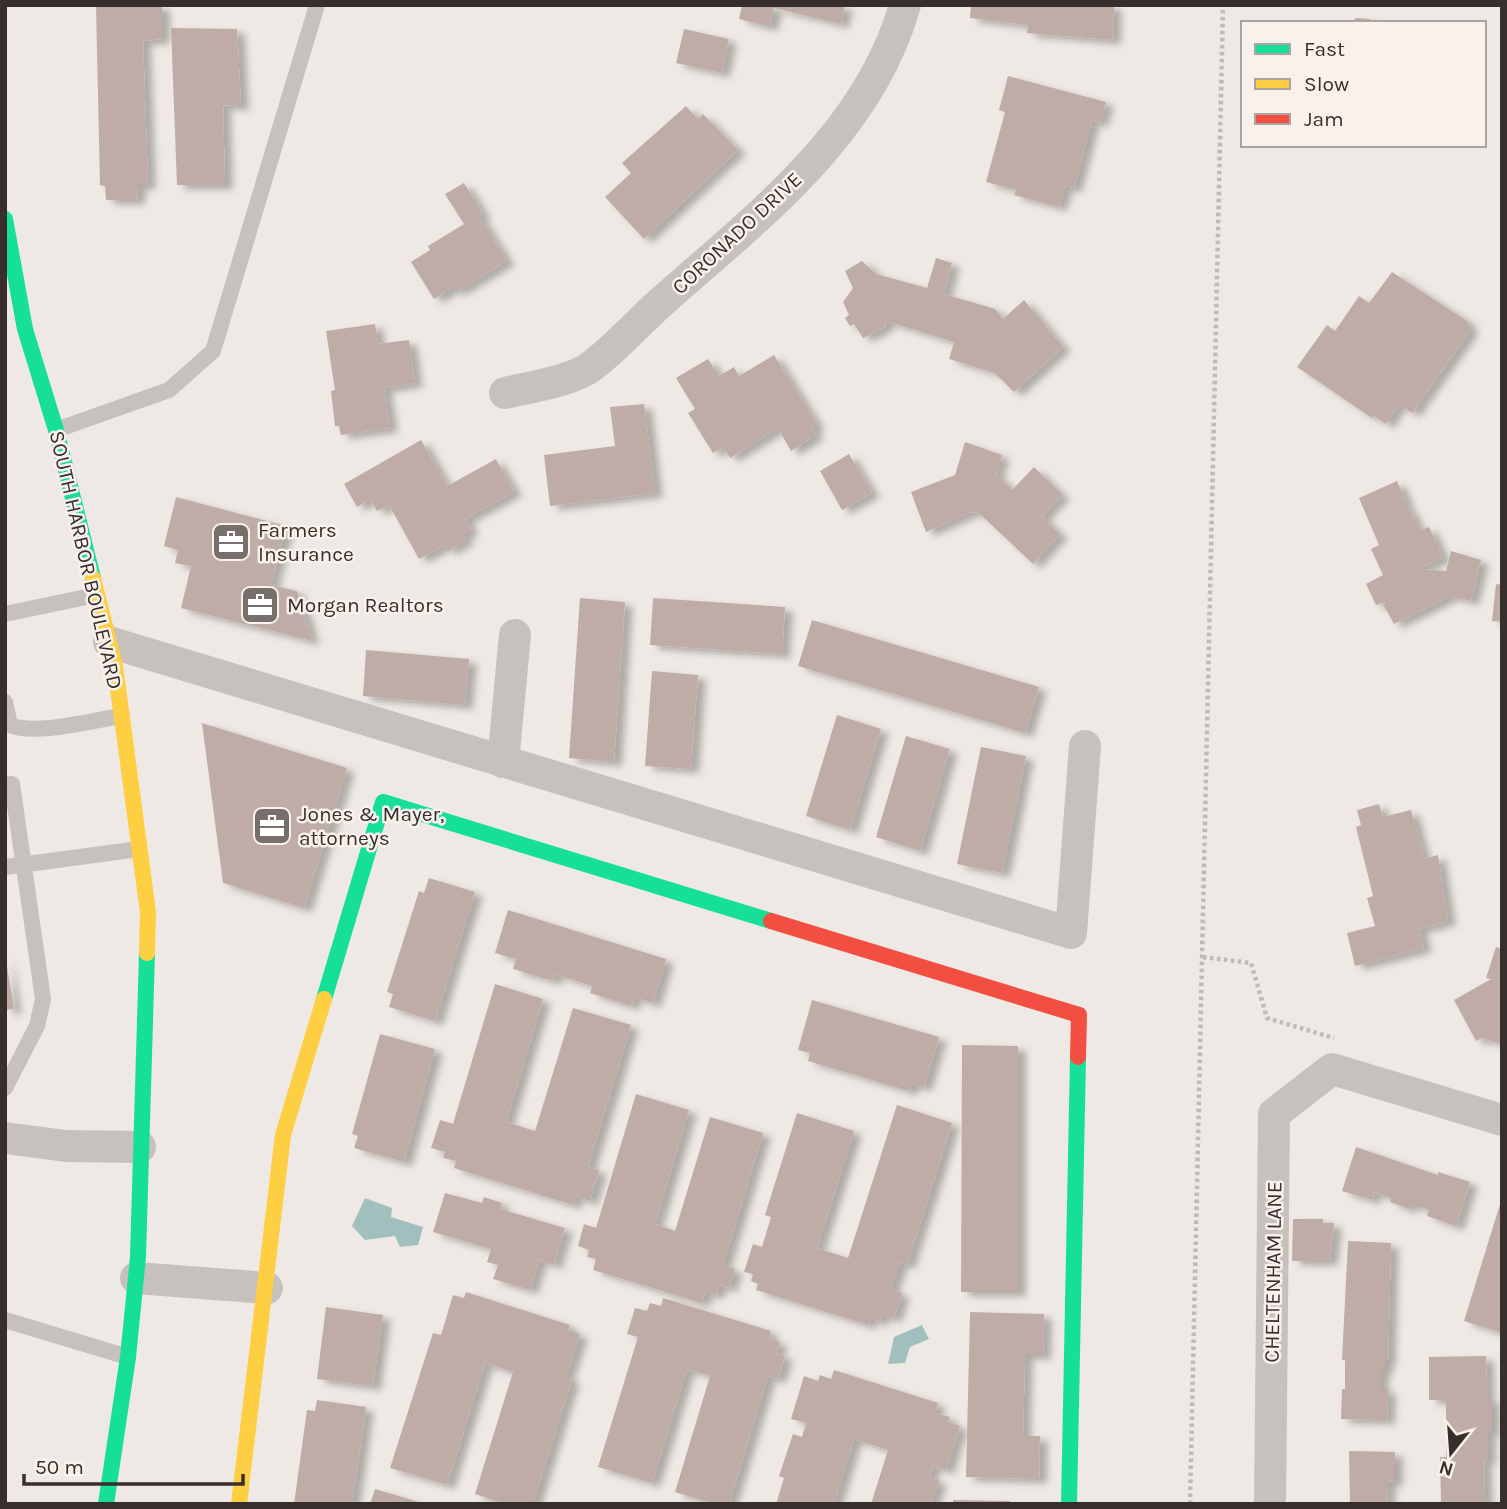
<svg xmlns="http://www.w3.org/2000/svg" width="1507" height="1509" font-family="Karla,sans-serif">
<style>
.water{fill:#a1c0bd}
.building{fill:#c0aca6;filter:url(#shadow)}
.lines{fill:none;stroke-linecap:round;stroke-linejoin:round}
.path{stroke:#c0b9b5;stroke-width:4.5;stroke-dasharray:3.5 3.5;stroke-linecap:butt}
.lane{stroke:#c7c1bd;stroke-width:16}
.street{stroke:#c7c1bd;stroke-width:32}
.fast{stroke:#16e098;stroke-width:16}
.slow{stroke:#ffcf43;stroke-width:16}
.jam{stroke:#f24e42;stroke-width:16}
.labels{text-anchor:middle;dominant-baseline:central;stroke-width:5;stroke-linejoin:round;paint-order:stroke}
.street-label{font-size:21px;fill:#382e2b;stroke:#f9f2ec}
.poi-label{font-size:21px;fill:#382e2b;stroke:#f9f2ec;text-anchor:start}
</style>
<defs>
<filter id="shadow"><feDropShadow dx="8" dy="4.5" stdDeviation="3.5" flood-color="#0004"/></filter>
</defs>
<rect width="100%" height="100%" fill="#eee9e4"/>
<path class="water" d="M365 1198 392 1208 391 1217 423 1227 418 1245 400 1247 395 1236 365 1240 352 1226Z
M922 1325 929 1339 910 1347 905 1363 888 1364 894 1337Z"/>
<path class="building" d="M96 5H162V39L143 41 148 185H138L137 200H106L105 186 100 185Z
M742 5H845L841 24 774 8 770 27 739 19Z
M971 5H1114L1113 40 1027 33 1028 25 970 18Z
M1356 18 1370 19 1372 23H1351Z
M171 28 237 29 241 106 223 105 225 185H177Z
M684 29 729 39 722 73 676 63Z
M1008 76 1106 102 1100 123 1092 120 1074 188 1065 186 1059 207 1014 195 1016 190 986 182 1005 112 999 110Z
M686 106 698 119 703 114 738 150 644 239 605 197 631 173 622 163Z
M464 183 483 214 479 216 507 261 456 292 453 287 434 299 411 262 430 250 428 246 464 224 445 194Z
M936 258 952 263 944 294 995 309 1003 319 1024 300 1063 347 1014 392 995 373 949 359 954 342 886 321 885 327 863 338 854 324 850 326 845 318 849 315 843 302 853 288 845 271 862 261 876 274 927 288Z
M1392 272 1467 321 1470 331 1412 413 1399 404 1386 424 1374 416 1372 418 1297 367 1327 325 1335 331 1359 296 1369 303Z
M375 324 378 344 409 340 415 383 384 388 390 428 341 435 339 426H335L331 391 335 390 326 331Z
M774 355 817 425 811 428 816 435 791 451 778 428 730 458 723 447 713 453 688 413 695 409 676 378 708 359 719 376 734 367 739 376Z
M644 404 655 493 550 506 544 455 615 446 610 407Z
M421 440 447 486 496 459 514 492 465 519 471 530 463 534 466 540 448 551 445 545 419 559 389 505 377 511 370 499 357 507 344 484Z
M965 442 1002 455 996 474 1012 490 1034 467 1062 495 1042 517 1060 534 1033 564 979 513 971 512 926 532 911 492 955 475Z
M849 454 872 493 842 510 820 471Z
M1397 481 1407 504 1403 506 1409 508 1418 527 1422 530 1429 527 1443 558 1419 569 1446 571 1451 551 1481 560 1471 601 1451 596 1394 624 1384 606 1385 602 1376 605 1366 584 1383 575 1371 549 1379 545 1359 498Z
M176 497 286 526 271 585 297 591 312 641 181 608 191 566 175 563 178 550 164 546Z
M1496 584 1502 585V622L1492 621Z
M580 598 625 602 614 762 569 758Z
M653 598 785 607 782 654 650 645Z
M812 620 1039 687 1025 733 798 666Z
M366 650 469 659 465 705 363 696Z
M652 671 698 675 691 769 645 766Z
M837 715 881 729 850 830 806 816Z
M202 723 347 768 304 908 223 883Z
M906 736 950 749 920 851 876 837Z
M981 747 1026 756 1002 873 957 864Z
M1379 804 1383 817 1411 810 1424 859 1438 855 1448 921 1419 929 1424 948 1355 966 1347 933 1375 926 1367 898 1373 896 1356 827 1361 825 1357 810Z
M429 878 475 892 435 1021 389 1007 393 994 387 992 419 891 424 893Z
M508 910 666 959 653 1003 634 997 631 1006 590 993 592 986 555 974 553 981 513 969 516 959 495 953Z
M1496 947 1502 949V1044L1482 1038 1476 1041 1454 1000 1491 979 1486 978Z
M5 954 14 1009 5 1010Z
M495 984 543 999 506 1122 535 1131 573 1008 631 1025 588 1167 599 1170 590 1201 576 1196 573 1205 454 1168 456 1161 443 1158 445 1152 431 1148 440 1120 453 1124Z
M812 1000 939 1037 924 1087 912 1084 909 1091 808 1061 810 1053 798 1050Z
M380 1034 435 1049 404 1162 354 1148 358 1136 352 1134Z
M962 1045 1018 1046V1292H961Z
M636 1094 689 1110 655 1224 675 1231 710 1117 763 1133 723 1265 735 1269 729 1288 719 1285 716 1295 705 1292 702 1303 593 1270 596 1259 587 1257 589 1250 578 1246 584 1224 596 1228Z
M897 1105 952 1123 907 1265 900 1262 891 1289 902 1293 894 1318 882 1315 880 1322 870 1318 868 1325 756 1290 758 1284 751 1281 753 1274 744 1272 753 1244 762 1247 771 1217 765 1215 797 1113 854 1131 817 1248 848 1258Z
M1356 1147 1438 1175V1172L1470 1182 1456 1226 1427 1216 1429 1210 1411 1204 1409 1209 1390 1202 1391 1198 1374 1192 1372 1200 1342 1191Z
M445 1193 482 1203 484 1197 502 1203 500 1209 565 1228 554 1265 539 1260 530 1290 493 1279 498 1265 487 1262 491 1249 433 1232Z
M1501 1201 1502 1202V1333L1464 1321Z
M1293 1219H1323V1223H1334L1330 1261H1292Z
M1348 1241 1391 1243 1388 1361H1385V1371H1381V1389H1388L1387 1420 1341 1419 1342 1389H1345V1360H1342Z
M466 1292 570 1325 568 1330 580 1334 566 1377 572 1379 533 1504H505L475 1494 513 1372 485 1363 447 1485 390 1468 433 1333 441 1335 453 1295 464 1298Z
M663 1298 771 1331 769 1338 780 1342 776 1353 785 1356 778 1379 768 1376 729 1504H714L675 1492 710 1376 687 1369 652 1483 598 1467 638 1337 627 1334 635 1308 647 1311 650 1303 661 1306Z
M326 1307 383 1315 373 1386 317 1379Z
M970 1312 1044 1314 1043 1355H1025L1023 1436H1040L1039 1479 966 1477Z
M1486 1356 1487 1399H1492V1431H1488V1459L1484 1460 1485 1504H1441L1440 1457H1446V1439H1453V1429H1446V1400H1429V1357Z
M834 1370 938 1403 935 1413 950 1417 948 1422 960 1426 946 1470 933 1466 929 1477 939 1480 931 1504H871L888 1450 854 1439 834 1504H776L784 1478 779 1476 793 1434 802 1437 806 1423 791 1419 804 1376 818 1381 820 1375 831 1379Z
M317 1400 366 1407 352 1504H294L307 1410 315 1411Z
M1349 1451 1395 1452V1482L1388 1481 1387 1504H1350Z
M375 1489 422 1503V1504H370Z
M953 1500 1010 1501V1504H953Z"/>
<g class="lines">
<path class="path" d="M1203 957 1251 963 1267 1018 1334 1038
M1190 1504 1223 5"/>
<path class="lane" d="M56 430 169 390 213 351 317 5
M5 614 96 595
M5 702 10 725C37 736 92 720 122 716
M5 785 12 784 43 999 37 1026 5 1088
M5 867 139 849
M5 1320 128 1357"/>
<path class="street" d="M505 393C530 387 560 383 582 372 600 364 641 320 658 305 754 219 868 136 905 5
M109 642 1071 933 1085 746
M503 762 515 635
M5 1138 66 1146 140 1147
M136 1278 267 1288
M1270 1504 1274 1114 1332 1069 1502 1120"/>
<path class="fast" d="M5 219 25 329 56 430 93 578
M324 999 383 802 771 921
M106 1504 128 1357 138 1257 147 953
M1069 1504 1078 1057"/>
<path class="slow" d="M93 578 115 666 148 912 147 953
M239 1504 283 1135 324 999"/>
<path class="jam" d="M771 921 1079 1015 1078 1057"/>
</g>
<defs>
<symbol id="office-square" viewBox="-11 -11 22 22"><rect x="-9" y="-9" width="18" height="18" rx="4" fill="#786f6c" stroke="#f9f2ec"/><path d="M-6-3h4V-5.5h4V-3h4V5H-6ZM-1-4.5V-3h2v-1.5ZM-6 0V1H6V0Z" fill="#fff"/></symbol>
</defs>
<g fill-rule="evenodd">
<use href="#office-square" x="209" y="520" width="44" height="44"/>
<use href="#office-square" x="238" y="583" width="44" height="44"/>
<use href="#office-square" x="250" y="804" width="44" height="44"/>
</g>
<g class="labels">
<g class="street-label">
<text transform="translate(737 233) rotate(-43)">CORONADO DRIVE</text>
<text transform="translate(86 560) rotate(77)">SOUTH HARBOR BOULEVARD</text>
<text transform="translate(1273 1272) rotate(-89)">CHELTENHAM LANE</text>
</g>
<g class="poi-label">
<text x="258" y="530">Farmers<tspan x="258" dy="24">Insurance</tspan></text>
<text x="287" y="605">Morgan Realtors</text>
<text x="299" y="814">Jones &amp; Mayer,<tspan x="299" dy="24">attorneys</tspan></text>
</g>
</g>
<rect width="1507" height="1509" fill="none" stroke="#382e2b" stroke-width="14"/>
<rect x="1241" y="21" width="245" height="126" fill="#f9f2ec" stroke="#aca49f" stroke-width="2"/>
<rect x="1255" y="44" width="35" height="10" fill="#16e098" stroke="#aca49f" stroke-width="2"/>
<text x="1304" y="56" font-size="21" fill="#382e2b">Fast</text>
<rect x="1255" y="79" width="35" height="10" fill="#ffcf43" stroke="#aca49f" stroke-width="2"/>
<text x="1304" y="91" font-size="21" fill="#382e2b">Slow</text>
<rect x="1255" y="114" width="35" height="10" fill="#f24e42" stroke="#aca49f" stroke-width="2"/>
<text x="1304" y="126" font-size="21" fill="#382e2b">Jam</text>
<g transform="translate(1451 1453) rotate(197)" stroke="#f9f2ec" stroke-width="5" paint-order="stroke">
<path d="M0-5L12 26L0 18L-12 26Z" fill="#382e2b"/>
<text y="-10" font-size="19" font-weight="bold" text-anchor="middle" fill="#382e2b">N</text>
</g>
<path d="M24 1474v10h219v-10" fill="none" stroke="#382e2b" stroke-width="3.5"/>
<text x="35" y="1474" font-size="21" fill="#382e2b" stroke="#f9f2ec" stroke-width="5" paint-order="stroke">50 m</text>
</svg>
